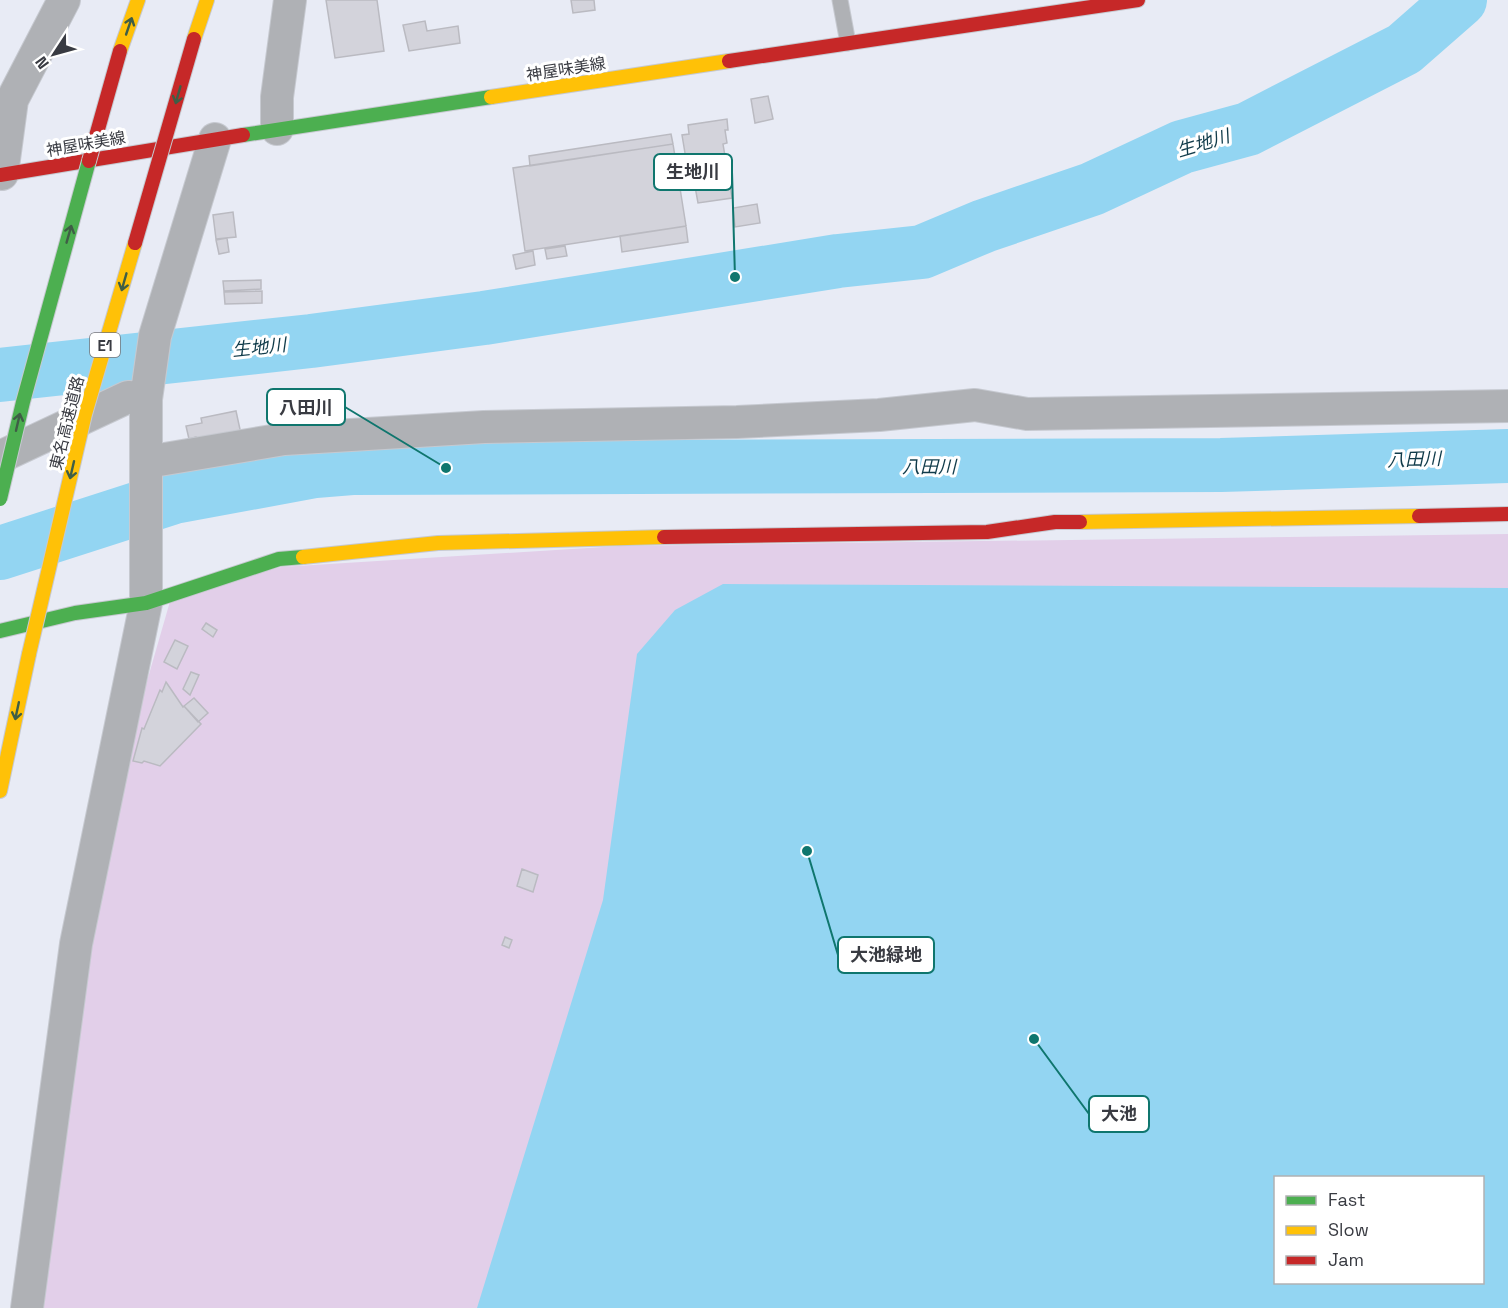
<svg xmlns="http://www.w3.org/2000/svg" width="1508" height="1308" font-family="'Space Grotesk','Noto Sans JP',sans-serif">
<style>
.green{fill:#e2cfe9;fill-rule:evenodd}
.water{fill:#93d5f2;fill-rule:evenodd}
.lines{fill:none;stroke-linecap:round;stroke-linejoin:round}
.river{stroke:#93d5f2;stroke-width:54}
.building{fill:#d3d3db;stroke:#babac1;stroke-width:1.5}
.lane-casing{stroke:#c6c9d0;stroke-width:17}
.street-casing{stroke:#c6c9d0;stroke-width:34}
.fast-casing{stroke:#c6c9d0;stroke-width:16}
.slow-casing{stroke:#c6c9d0;stroke-width:16}
.jam-casing{stroke:#c6c9d0;stroke-width:16}
.lane{stroke:#afb1b5;stroke-width:15}
.street{stroke:#afb1b5;stroke-width:32}
.fast{stroke:#4caf50;stroke-width:14}
.slow{stroke:#ffc107;stroke-width:14}
.jam{stroke:#c62828;stroke-width:14}
.fast-bridge-casing{stroke:#c6c9d0;stroke-width:16;stroke-linecap:butt}
.slow-bridge-casing{stroke:#c6c9d0;stroke-width:16;stroke-linecap:butt}
.jam-bridge-casing{stroke:#c6c9d0;stroke-width:16;stroke-linecap:butt}
.fast-bridge{stroke:#4caf50;stroke-width:14}
.slow-bridge{stroke:#ffc107;stroke-width:14}
.jam-bridge{stroke:#c62828;stroke-width:14}
.oneway{stroke:#3f5e46}
.labels{text-anchor:middle;dominant-baseline:central;stroke-width:6;stroke-linejoin:round;paint-order:stroke}
.shield{fill:#fff;stroke:#74767b;stroke-width:1.5}
.shield-label{font-size:15px;font-weight:bold;fill:#393b42}
.street-label{font-size:16px;fill:#393b42;stroke:#fff}
.water-label{font-size:18px;font-style:italic;fill:#103b4a;stroke:#fff}
.leader{fill:none;stroke:#0f766e;stroke-width:2}
.callout-dot{fill:#0f766e;stroke:#fff;stroke-width:2}
.callout{fill:#fff;stroke:#0f766e;stroke-width:2}
.callout-label{font-size:18px;text-anchor:middle;font-weight:bold;fill:#393b42}
</style>
<rect width="100%" height="100%" fill="#e8ebf5"/>
<path class="green" d="M1508 534V1308H39L87 948 126 754 171 598 281 567 620 546ZM1276 1178H1482V1282H1276Z"/>
<path class="water" d="M723 584 1508 588V1308H477L603 900 637 654 675 610ZM1276 1178H1482V1282H1276Z"/>
<g class="lines">
<path class="river" d="M0 375 311 341 484 318 838 261 922 252 984 226 1092 189 1182 147 1248 129 1404 49 1460 0
M0 553 174 497 315 471 352 468 1221 465 1508 456"/>
</g>
<path class="building" d="M326 0H377L384 51 335 58Z
M571 0H594L595 10 573 13Z
M425 21 427 31 458 26 460 43 409 51 403 25Z
M768 96 773 119 755 123 751 99Z
M727 119 728 130H725L727 143 723 144 732 198 698 203 692 170 688 171 682 135 689 134 688 125Z
M671 134 673 144 530 166 529 156Z
M673 144 686 226 525 251 513 168Z
M757 204 760 223 735 227 733 208Z
M233 212 236 237 216 239 213 215Z
M686 226 688 242 622 252 620 236Z
M227 238 229 252 219 254 216 240Z
M565 246 567 256 547 259 545 249Z
M533 251 535 265 516 269 513 255Z
M261 280V289L224 291 223 281Z
M262 291V303L225 304 224 292Z
M236 411 241 434 198 443 196 437 189 439 186 426 202 423 201 418Z
M206 623 217 630 213 637 202 629Z
M175 640 188 646 177 669 164 662Z
M191 672 199 675 190 695 183 689Z
M166 682 183 707 184 706 201 724 160 766 144 761 142 763 133 761 142 728 144 729 160 690 162 692Z
M194 698 208 713 198 722 184 706Z
M522 869 538 875 533 892 517 886Z
M505 937 512 940 509 948 502 945Z"/>
<g class="lines">
<defs>
<path id="lane" d="M840 0 848 43"/>
<path id="street" d="M277 129V97L290 0
M2 174 12 100 64 0
M0 457 128 397 146 399
M147 462 284 439 484 427 737 422 879 415 975 405 1027 414 1508 406
M27 1308 76 944 146 603V399L155 336 215 139"/>
<path id="fast" d="M243 135 491 97
M0 631 75 613 146 603 279 559 303 557"/>
<path id="slow" d="M194 39 207 0
M120 51 138 0
M491 97 729 61
M1080 522 1419 516
M303 557 438 543 664 537
M0 791 29 654"/>
<path id="jam" d="M729 61 1138 0
M0 175 243 135
M1419 516 1508 514
M664 537 987 532 1055 522H1080"/>
</defs>
<use href="#lane" class="lane-casing"/>
<use href="#street" class="street-casing"/>
<use href="#fast" class="fast-casing"/>
<use href="#slow" class="slow-casing"/>
<use href="#jam" class="jam-casing"/>
<use href="#lane" class="lane"/>
<use href="#street" class="street"/>
<use href="#fast" class="fast"/>
<use href="#slow" class="slow"/>
<use href="#jam" class="jam"/>
<defs>
<path id="fast-bridge" d="M0 499 23 402 89 161"/>
<path id="slow-bridge" d="M29 654 85 414 135 243"/>
<path id="jam-bridge" d="M89 161 120 51
M135 243 194 39"/>
</defs>
<use href="#fast-bridge" class="fast-bridge-casing"/>
<use href="#slow-bridge" class="slow-bridge-casing"/>
<use href="#jam-bridge" class="jam-bridge-casing"/>
<use href="#fast-bridge" class="fast-bridge"/>
<use href="#slow-bridge" class="slow-bridge"/>
<use href="#jam-bridge" class="jam-bridge"/>
</g>
<defs><path id="oneway-shaft" d="M-6 0H5M1.5-3L5.5 0L1.5 3" fill="none" stroke-width="1.6" stroke-linecap="round" stroke-linejoin="round" transform="scale(1.5)"/></defs>
<g class="oneway">
<use href="#oneway-shaft" transform="translate(129 26) rotate(-71)"/>
<use href="#oneway-shaft" transform="translate(178 95) rotate(106)"/>
<use href="#oneway-shaft" transform="translate(69 234) rotate(-74)"/>
<use href="#oneway-shaft" transform="translate(124 282) rotate(106)"/>
<use href="#oneway-shaft" transform="translate(18 422) rotate(-77)"/>
<use href="#oneway-shaft" transform="translate(72 470) rotate(103)"/>
<use href="#oneway-shaft" transform="translate(17 711) rotate(102)"/>
</g>
<g class="labels">
<rect class="shield" x="90" y="333" width="30" height="24" rx="4.5"/>
<g class="shield-label">
<text x="105" y="345">E1</text>
</g>
<g class="street-label">
<text transform="translate(566 69) rotate(-9)">神屋味美線</text>
<text transform="translate(86 144) rotate(-10)">神屋味美線</text>
<text transform="translate(67 423) rotate(-76)">東名高速道路</text>
</g>
<g class="water-label">
<text transform="translate(1203 143) rotate(-17)">生地川</text>
<text transform="translate(259 347) rotate(-6)">生地川</text>
<text transform="translate(1414 459) rotate(-2)">八田川</text>
<text x="929" y="466">八田川</text>
</g>
</g>
<path class="leader" d="M735 277L732 172M446 468L345 407M807 851L838 955M1034 1039L1089 1114"/>
<g class="callout-dot">
<circle cx="735" cy="277" r="6"/>
<circle cx="446" cy="468" r="6"/>
<circle cx="807" cy="851" r="6"/>
<circle cx="1034" cy="1039" r="6"/>
</g>
<g class="callout">
<rect x="654" y="154" width="78" height="36" rx="6"/>
<rect x="267" y="389" width="78" height="36" rx="6"/>
<rect x="838" y="937" width="96" height="36" rx="6"/>
<rect x="1089" y="1096" width="60" height="36" rx="6"/>
</g>
<g class="callout-label">
<text x="693" y="178">生地川</text>
<text x="306" y="414">八田川</text>
<text x="886" y="961">大池緑地</text>
<text x="1119" y="1120">大池</text>
</g>
<rect x="1274" y="1176" width="210" height="108" fill="#ffffff" stroke="#b0b1b3" stroke-width="1.5"/>
<rect x="1286" y="1196" width="30" height="9" fill="#4caf50" stroke="#b0b1b3" stroke-width="1.5"/>
<text x="1328" y="1206" font-size="18" fill="#393b42">Fast</text>
<rect x="1286" y="1226" width="30" height="9" fill="#ffc107" stroke="#b0b1b3" stroke-width="1.5"/>
<text x="1328" y="1236" font-size="18" fill="#393b42">Slow</text>
<rect x="1286" y="1256" width="30" height="9" fill="#c62828" stroke="#b0b1b3" stroke-width="1.5"/>
<text x="1328" y="1266" font-size="18" fill="#393b42">Jam</text>
<g transform="translate(54 54) rotate(234)" stroke="#ffffff" stroke-width="4.5" paint-order="stroke">
<path d="M0-4.5L10 22L0 15L-10 22Z" fill="#393b42"/>
<text y="-9" font-size="16" font-weight="bold" text-anchor="middle" fill="#393b42">N</text>
</g>
</svg>
